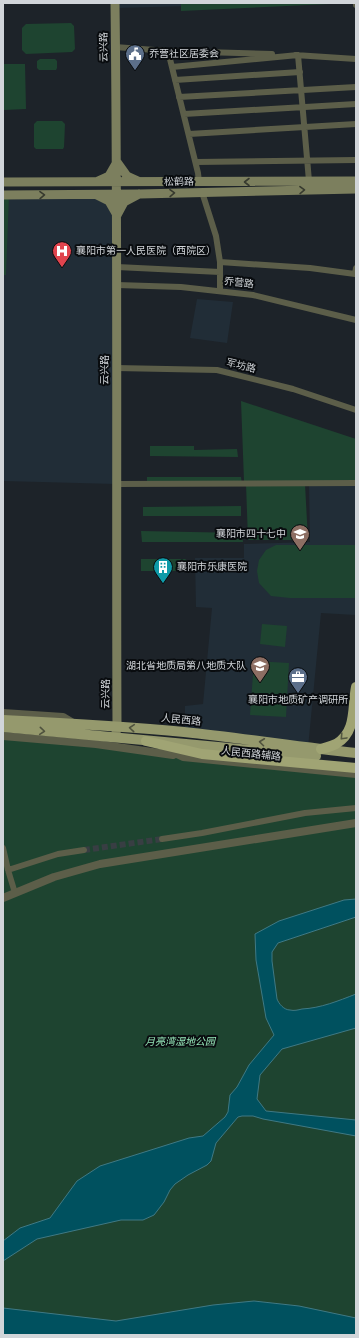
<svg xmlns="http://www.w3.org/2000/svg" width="359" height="1338" font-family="Bitter,'Noto Sans SC',serif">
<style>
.built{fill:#212d37}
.green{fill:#1e4430}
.water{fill:#00515f;stroke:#3f7984}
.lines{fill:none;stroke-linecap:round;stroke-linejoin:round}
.minor-tunnel{stroke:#383e43;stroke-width:6;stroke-dasharray:6 3;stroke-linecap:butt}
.minor{stroke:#5c5e49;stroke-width:6}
.tertiary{stroke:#5c5e49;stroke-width:8}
.secondary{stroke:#7c7f5e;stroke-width:9}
.primary{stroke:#95996d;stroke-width:10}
.trunk{stroke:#a0a474;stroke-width:10}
.oneway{stroke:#373a2f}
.oneway2{stroke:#4f523e}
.oneway3{stroke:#545842}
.labels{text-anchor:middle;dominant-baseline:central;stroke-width:4;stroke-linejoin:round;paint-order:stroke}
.street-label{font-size:10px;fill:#d1d5d9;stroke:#090c0f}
.poi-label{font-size:10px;fill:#d1d5d9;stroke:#090c0f;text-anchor:start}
.park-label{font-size:10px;font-style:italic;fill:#98e9bb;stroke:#090c0f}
</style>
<rect width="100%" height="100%" fill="#1d2329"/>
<path class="built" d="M115 3H298L115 8Z
M96 194 117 215 116 484 3 481V195Z
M197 299 233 302 227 343 190 338Z
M356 484V615L321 613 308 748 185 733V706L203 704 212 608 196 607 195 558H244V544L310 542 309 485Z"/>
<path class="green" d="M181 3H352L181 11Z
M71 23 74 26 75 49 72 52 26 54 22 50V28L26 24Z
M40 59H55L57 61V68L56 70H39L37 68V61Z
M3 64H25L26 109 4 110Z
M37 121H62L65 124 64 147 63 149H36L34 147V124Z
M3 195H9L6 275H3Z
M241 401 356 439V481H244Z
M150 446H194V450L237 449 238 457 150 456Z
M147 477H241L242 484H147Z
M246 484H305L308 540H248Z
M241 506V516H143V507Z
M141 531 242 533 243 542H142Z
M276 545H356V598H290L271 596 259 583 257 571 259 560 266 550Z
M141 559H185L191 563V571H141Z
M262 624 287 626 285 647 260 644Z
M254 661 289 663 286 717 250 715Z
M3 736 356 774V1329H111L3 1315Z"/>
<path class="water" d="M356 899V917L278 943 272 952V961L277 999C279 1004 284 1010 290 1010 294 1011 298 1010 302 1009 321 1008 338 1001 356 994V1028L282 1049 260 1075 257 1099 266 1111 356 1120V1136L263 1119 253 1116H242L238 1117 216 1143 211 1161 207 1165 188 1175 175 1184 170 1190 164 1202 154 1215 143 1220H121L37 1239 3 1261V1241L20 1228 50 1218 77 1181 100 1166 189 1138 203 1136 225 1117 228 1112 230 1095 237 1087 249 1065 274 1035 266 1018 256 960 255 934 279 921 344 900Z
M254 1301 299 1306 356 1318V1335H3V1308L116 1321 213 1305Z"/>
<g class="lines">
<path class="minor-tunnel" d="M84 850 162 839"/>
<path class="minor" d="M356 3V5
M115 47 168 51 272 54
M168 51 198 173 199 182
M295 55 356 59
M172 67 298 55 309 181
M175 80 300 72
M179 97 356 87
M184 114 356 104
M189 134 356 124
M196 162 356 160
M202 192 216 236 220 262V291
M220 262 310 268 355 274 356 268
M117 267 220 272
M117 285 181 287 253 295 356 320
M116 368 217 370 293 389 356 410
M116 484 356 483
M162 839 202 833 305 813 356 808
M3 848 8 870 58 854 84 850
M8 870 15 893"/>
<path class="tertiary" d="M3 713 63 717 73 723
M3 736 96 744 173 755
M164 748 183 757 356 774
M3 898 54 877 100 864 356 823"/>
<path class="secondary" d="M115 3C118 244 116 485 117 726L116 733
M98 181 109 176 117 162 127 176 138 181
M3 182 356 181
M3 195 140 194 356 189
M97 195 109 201 117 215 124 202 139 194"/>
<path class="primary" d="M3 720C64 723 124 726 184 732 242 738 299 747 356 753
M3 727 316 756"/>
<path class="trunk" d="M146 741 202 754 356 768
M321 749C326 748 331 746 336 744 357 732 352 707 356 687"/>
</g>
<defs><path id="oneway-chevron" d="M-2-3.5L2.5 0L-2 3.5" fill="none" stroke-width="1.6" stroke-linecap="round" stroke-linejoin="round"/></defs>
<g class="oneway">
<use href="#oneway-chevron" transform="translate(247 182) rotate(180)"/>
<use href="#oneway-chevron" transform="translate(302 190) rotate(-1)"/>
<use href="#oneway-chevron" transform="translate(172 193) rotate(-1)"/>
<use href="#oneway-chevron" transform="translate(42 195) rotate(-1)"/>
</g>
<g class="oneway2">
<use href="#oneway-chevron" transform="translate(132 728) rotate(-175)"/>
<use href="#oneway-chevron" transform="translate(42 731) rotate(5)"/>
<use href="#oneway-chevron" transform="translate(262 742) rotate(-173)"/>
</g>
<use class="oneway3" href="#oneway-chevron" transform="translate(343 737) rotate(133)"/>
<defs>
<symbol id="civic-pin" viewBox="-11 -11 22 30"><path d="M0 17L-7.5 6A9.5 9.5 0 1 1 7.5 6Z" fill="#5c6f8a" stroke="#090c0f"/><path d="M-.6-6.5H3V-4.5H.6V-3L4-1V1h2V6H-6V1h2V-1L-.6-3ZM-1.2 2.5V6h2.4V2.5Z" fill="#fff"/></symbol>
<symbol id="hospital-pin" viewBox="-11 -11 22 30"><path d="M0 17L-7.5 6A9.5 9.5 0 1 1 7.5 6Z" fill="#e0444e" stroke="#090c0f"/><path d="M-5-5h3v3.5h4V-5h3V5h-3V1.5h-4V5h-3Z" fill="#fff"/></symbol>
<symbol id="school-pin" viewBox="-11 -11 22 30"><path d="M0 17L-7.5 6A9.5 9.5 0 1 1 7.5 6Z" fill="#8d6e63" stroke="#090c0f"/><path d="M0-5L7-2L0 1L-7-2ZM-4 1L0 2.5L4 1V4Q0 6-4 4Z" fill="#fff"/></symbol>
<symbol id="building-pin" viewBox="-11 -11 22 30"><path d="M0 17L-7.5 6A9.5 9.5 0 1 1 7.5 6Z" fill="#0f9aa8" stroke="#090c0f"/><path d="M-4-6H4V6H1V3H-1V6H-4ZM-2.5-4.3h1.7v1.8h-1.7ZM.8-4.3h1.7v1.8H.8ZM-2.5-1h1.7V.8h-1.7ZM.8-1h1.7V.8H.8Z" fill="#fff"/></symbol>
<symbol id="university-pin" viewBox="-11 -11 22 30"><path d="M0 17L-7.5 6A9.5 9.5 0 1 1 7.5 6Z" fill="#8d6e63" stroke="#090c0f"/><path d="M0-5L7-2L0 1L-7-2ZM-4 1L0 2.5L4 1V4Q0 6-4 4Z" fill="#fff"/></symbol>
<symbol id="office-pin" viewBox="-11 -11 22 30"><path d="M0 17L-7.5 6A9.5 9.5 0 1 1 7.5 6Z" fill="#5c6f8a" stroke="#090c0f"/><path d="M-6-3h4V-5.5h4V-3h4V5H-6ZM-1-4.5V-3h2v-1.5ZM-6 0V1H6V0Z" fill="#fff"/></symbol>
</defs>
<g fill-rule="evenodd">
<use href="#civic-pin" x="124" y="43" width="22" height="30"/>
<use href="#hospital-pin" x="51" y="240" width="22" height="30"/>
<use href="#school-pin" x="289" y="523" width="22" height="30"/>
<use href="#building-pin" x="152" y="556" width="22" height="30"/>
<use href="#university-pin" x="249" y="655" width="22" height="30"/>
<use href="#office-pin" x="287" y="666" width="22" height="30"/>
</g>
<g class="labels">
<g class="street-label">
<text transform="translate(104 47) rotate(-91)">云兴路</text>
<text transform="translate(179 182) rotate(-1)">松鹤路</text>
<text transform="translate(239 283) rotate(7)">乔营路</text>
<text transform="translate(241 366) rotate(14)">军坊路</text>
<text transform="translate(105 370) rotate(-90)">云兴路</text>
<text transform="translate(106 694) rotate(-90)">云兴路</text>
<text transform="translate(181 720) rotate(6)">人民西路</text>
<text transform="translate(251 754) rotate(6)">人民西路辅路</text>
</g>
<g class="poi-label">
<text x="149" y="54">乔营社区居委会</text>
<text x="76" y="251">襄阳市第一人民医院（西院区）</text>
<text x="286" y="534" text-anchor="end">襄阳市四十七中</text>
<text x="177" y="567">襄阳市乐康医院</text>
<text x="246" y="666" text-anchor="end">湖北省地质局第八地质大队</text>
<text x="298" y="700" text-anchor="middle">襄阳市地质矿产调研所</text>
</g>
<g class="park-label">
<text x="180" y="1042">月亮湾湿地公园</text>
</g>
</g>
<rect width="359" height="1338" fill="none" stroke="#d1d5d9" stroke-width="8"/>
</svg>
